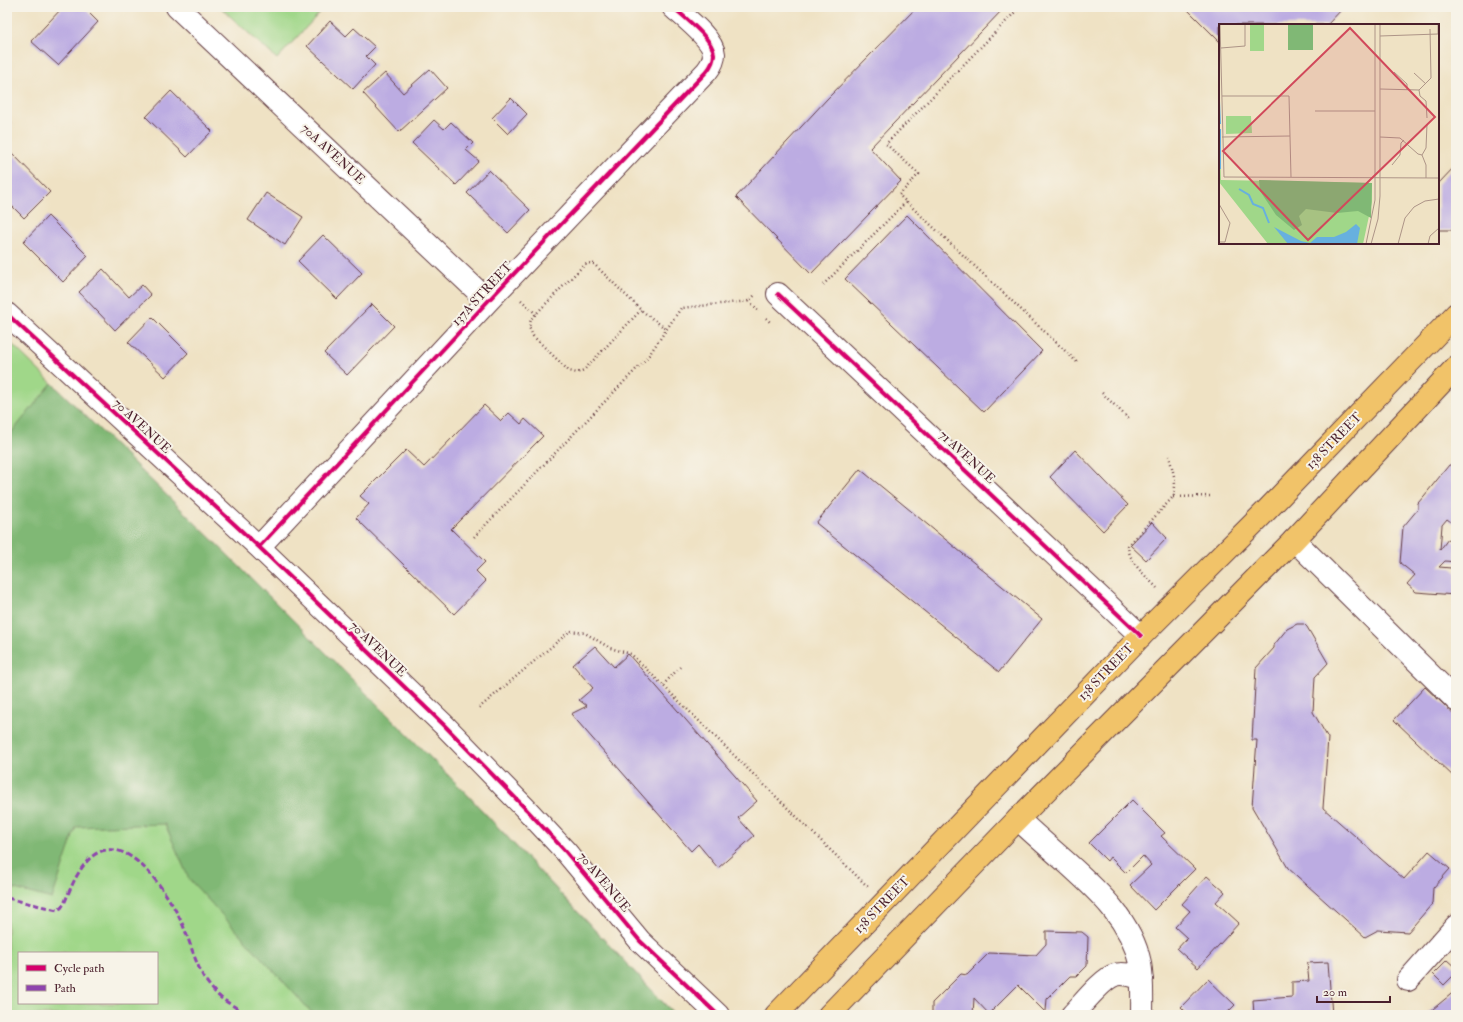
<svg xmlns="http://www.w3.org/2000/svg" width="1463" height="1022" font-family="'IM FELL Double Pica',serif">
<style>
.green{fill:#a0d789;stroke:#757b5a;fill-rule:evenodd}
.forest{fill:#80b875;stroke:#656c50}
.building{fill:#bcace2}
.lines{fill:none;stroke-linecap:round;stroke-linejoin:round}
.minor-casing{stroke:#633c42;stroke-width:24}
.major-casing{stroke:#633c42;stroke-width:24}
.path{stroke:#633c42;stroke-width:2.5;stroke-dasharray:1 3;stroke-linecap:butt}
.minor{stroke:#fff;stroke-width:22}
.major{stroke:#f1c369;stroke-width:22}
.quiet{stroke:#8e44ad;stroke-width:3;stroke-dasharray:6 3;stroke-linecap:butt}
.cycleway-casing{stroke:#f7f3e8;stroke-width:6}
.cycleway{stroke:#d6006c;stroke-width:4}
.labels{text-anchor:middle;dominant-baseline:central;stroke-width:4;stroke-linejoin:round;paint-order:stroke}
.street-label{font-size:13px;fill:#4a1f2b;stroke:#f7f3e8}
.inset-river{fill:none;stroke:#67b0df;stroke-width:2}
.inset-road{fill:none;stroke:#ad9487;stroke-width:1}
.view{fill:#d1495b;fill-opacity:0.15;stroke:#d1495b;stroke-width:2}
.inset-edge{fill:none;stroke:#4a1f2b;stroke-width:2}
</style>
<rect width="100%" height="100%" fill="#f7f3e8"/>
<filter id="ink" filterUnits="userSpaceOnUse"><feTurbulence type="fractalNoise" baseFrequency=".025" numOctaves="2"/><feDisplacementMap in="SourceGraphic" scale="8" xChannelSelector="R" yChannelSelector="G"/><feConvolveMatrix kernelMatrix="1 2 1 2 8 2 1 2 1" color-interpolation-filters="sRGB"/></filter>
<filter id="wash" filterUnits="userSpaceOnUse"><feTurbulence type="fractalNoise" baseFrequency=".012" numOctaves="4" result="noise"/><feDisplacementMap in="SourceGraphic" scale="16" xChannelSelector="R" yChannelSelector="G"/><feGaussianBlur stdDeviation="0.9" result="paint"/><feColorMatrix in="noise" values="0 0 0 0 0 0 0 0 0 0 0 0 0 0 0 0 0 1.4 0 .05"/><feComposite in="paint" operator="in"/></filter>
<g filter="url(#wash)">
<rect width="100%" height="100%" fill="#efe2c4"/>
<path class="green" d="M220 7H325L277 59Z
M7 339 461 788 675 1015H7ZM19 953H157V1003H19Z"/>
<path class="forest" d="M52 383 236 563 461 788 675 1015H314L189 879 165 824 76 827 52 899 7 887V438Z"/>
<g id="blocks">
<path class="building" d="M63 7H83L98 22 58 65 31 41Z
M917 7 1004 8 870 148 901 181 811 274 736 197 827 99Z
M1185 7H1344L1327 25H1220V42Z
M330 21 346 36 354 28 375 47 366 56 375 65 353 89 307 46Z
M430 69 447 88 399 132 363 93 385 73 403 93Z
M171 91 212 131 187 157 146 117Z
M511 98 527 114 508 134 492 118Z
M7 119 12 123 7 129Z
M434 120 444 129 451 122 473 143 466 150 479 161 456 185 412 143Z
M9 150 50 192 24 218 7 201V152Z
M1456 165V230H1438V184Z
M489 170 530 210 508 233 467 193Z
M266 193 303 217 285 245 248 220Z
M907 215 1042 351 984 412 845 279Z
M48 216 88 256 63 282 23 242Z
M323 235 362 273 337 299 298 261Z
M103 269 129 297 142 285 151 295 115 330 79 292Z
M372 304 394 326 347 375 324 353Z
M152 317 188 353 165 377 128 342Z
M484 405 501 421 509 413 521 424 525 419 543 436 451 529 485 562 476 571 486 581 454 614 356 518 369 504 360 496 406 450 424 467Z
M1075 450 1128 505 1103 531 1050 477Z
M1449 465H1456V523L1451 522 1447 519 1442 525 1440 550 1448 539 1456 543V562L1445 561 1439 567 1451 568 1456 572 1455 595 1416 592 1407 584 1415 575 1400 563 1403 527 1418 509V503L1424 496Z
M860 469 1042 619 999 672 816 523Z
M1152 522 1167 538 1146 560 1130 545Z
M1297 624H1304L1307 627 1328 663 1315 677 1313 712 1328 738 1323 808 1404 879 1429 851 1450 869 1433 888 1432 904 1408 932 1378 930 1365 937 1288 868 1252 807 1257 740H1252L1256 668 1274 648V645L1287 629Z
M595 646 614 667 628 654 757 801 738 818 754 836 718 868 698 844 691 851 571 714 587 706 579 700 593 688 573 665Z
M1425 687 1456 716V779L1394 720Z
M1132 800 1165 833 1161 836 1195 869 1154 910 1130 885 1151 865 1143 856 1126 873 1110 857 1107 861 1089 843Z
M1207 876 1225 892 1216 902 1239 923 1198 968 1177 949 1187 938 1175 927 1190 911 1182 904Z
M1046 931 1082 932 1088 937 1087 966 1077 976H1070L1047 999 1046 1011H1044L1018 985 989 1014 974 998 973 1015H932V1003L961 974 967 975 989 953 1036 955 1046 944Z
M1447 960 1456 968V973L1444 985 1433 974Z
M1328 962 1332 1015H1254L1253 1000 1292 997V982L1309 981 1307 963Z
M1208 979 1235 1005 1225 1015H1189L1181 1007Z
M1456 990V1015H1428L1427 1014Z"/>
</g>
</g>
<g filter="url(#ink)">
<use href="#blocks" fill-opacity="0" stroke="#633c42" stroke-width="1"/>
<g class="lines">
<defs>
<path id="minor" d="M177 7 488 301
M778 294 1141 636
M7 314 259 547 444 725 526 809 566 852 640 941 718 1015
M1294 540 1456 700
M259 547 488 301 707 71C711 66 714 61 714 54 713 39 684 17 673 7
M1018 819C1034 834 1050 848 1066 862 1097 890 1131 920 1140 963 1143 980 1142 998 1142 1015
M1408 980 1456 926
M1072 1015C1081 1006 1103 978 1115 975 1124 972 1133 976 1142 979"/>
<path id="major" d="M776 1015 1141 636 1265 512 1456 314
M829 1015 1018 819 1294 540 1456 367"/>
</defs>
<use href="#minor" class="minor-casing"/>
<use href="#major" class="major-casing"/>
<path class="path" d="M1020 7 886 144 919 174 899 195 1078 363
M823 285 906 202
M521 300 536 314
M749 301 760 312
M641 310 584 370 577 373 569 371 533 336 529 327 531 319 581 268 588 263 594 264 641 310 666 329
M766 318 771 323
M1102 393 1130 420
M1173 497 1210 496
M474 537 647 358 681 308 749 301 755 295
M1157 588C1146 576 1129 563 1128 546L1173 497C1178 483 1172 469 1169 456
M663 685 680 667
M479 708 570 631 585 633 610 648 631 654 868 887"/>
<use href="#minor" class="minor"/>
<use href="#major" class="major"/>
<path class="quiet" d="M7 898 57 910 61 908 64 904C71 887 79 866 94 855 128 831 168 894 180 919 190 939 194 962 206 981 210 986 215 993 220 997 228 1004 237 1006 244 1015"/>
<defs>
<path id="cycleway" d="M778 294 1141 636
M7 314 259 547 444 725 526 809 566 852 640 941 718 1015
M259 547 488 301 707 71C711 66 714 61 714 54 713 39 684 17 673 7"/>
</defs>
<use href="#cycleway" class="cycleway-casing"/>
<use href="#cycleway" class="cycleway"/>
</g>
</g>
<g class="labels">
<g class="street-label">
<text transform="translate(333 154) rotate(43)">70A AVENUE</text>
<text transform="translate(482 294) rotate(-47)">137A STREET</text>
<text transform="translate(142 426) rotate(43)">70 AVENUE</text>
<text transform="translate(1334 441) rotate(-46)">138 STREET</text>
<text transform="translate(967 457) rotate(43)">71 AVENUE</text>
<text transform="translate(378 649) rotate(44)">70 AVENUE</text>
<text transform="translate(1106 672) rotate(-46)">138 STREET</text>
<text transform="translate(604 882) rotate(50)">70 AVENUE</text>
<text transform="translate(882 905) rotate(-46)">138 STREET</text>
</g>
</g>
<g transform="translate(1219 24)">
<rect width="220" height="220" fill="#efe2c4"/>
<path d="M31 0H45V27H31ZM7 92H32L33 109 7 110ZM0 93 2 156 153 159V178L144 220H49L0 158Z" fill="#a0d789"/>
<path d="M69 0H94V26H69ZM40 156 153 159 152 194 139 187 118 189 87 185 80 192 83 201 75 206 57 191 41 167Z" fill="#80b875"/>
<path d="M137 200 141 204 138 220H69L55 203 82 217 91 219 98 213H115L127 208Z" fill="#67b0df"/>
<path class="inset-river" d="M0 77 1 100M1 105V145M20 165 30 171 34 180 44 184 50 199"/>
<path class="inset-road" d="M1 0 5 153 220 154M161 12 219 10V0M2 24 26 22V0M175 48 188 60V66M195 49 207 60M161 65 200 66 212 54 211 5M200 66 201 72 207 77 208 94M3 72H70L72 153M96 87H156M3 113 71 112M161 113 181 114 199 130 203 131 207 124 208 100M203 131 207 141V154M173 141 181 131 182 119 185 116M0 180 11 199 6 218H0M147 220 156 176V0M152 220 159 195 161 172V0M179 220 186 194 195 183 206 177 220 175M209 220 211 212 220 204"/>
<path class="view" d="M131 4 216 93 89 216 4 127Z"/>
<rect width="220" height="220" class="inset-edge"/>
</g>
<rect width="1463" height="1022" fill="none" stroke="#f7f3e8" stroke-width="24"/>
<rect x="18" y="952" width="140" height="52" fill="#f7f3e8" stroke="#b29e9c"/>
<rect x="26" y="965" width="20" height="6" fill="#d6006c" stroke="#b29e9c"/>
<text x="54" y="972" font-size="12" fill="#4a1f2b">Cycle path</text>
<rect x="26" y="985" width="20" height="6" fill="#8e44ad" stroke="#b29e9c"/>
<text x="54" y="992" font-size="12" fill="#4a1f2b">Path</text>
<path d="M1317 996v6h73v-6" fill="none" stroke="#4a1f2b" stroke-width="2"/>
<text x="1323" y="996" font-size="12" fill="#4a1f2b" stroke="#f7f3e8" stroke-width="3" paint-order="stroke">20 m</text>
</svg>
